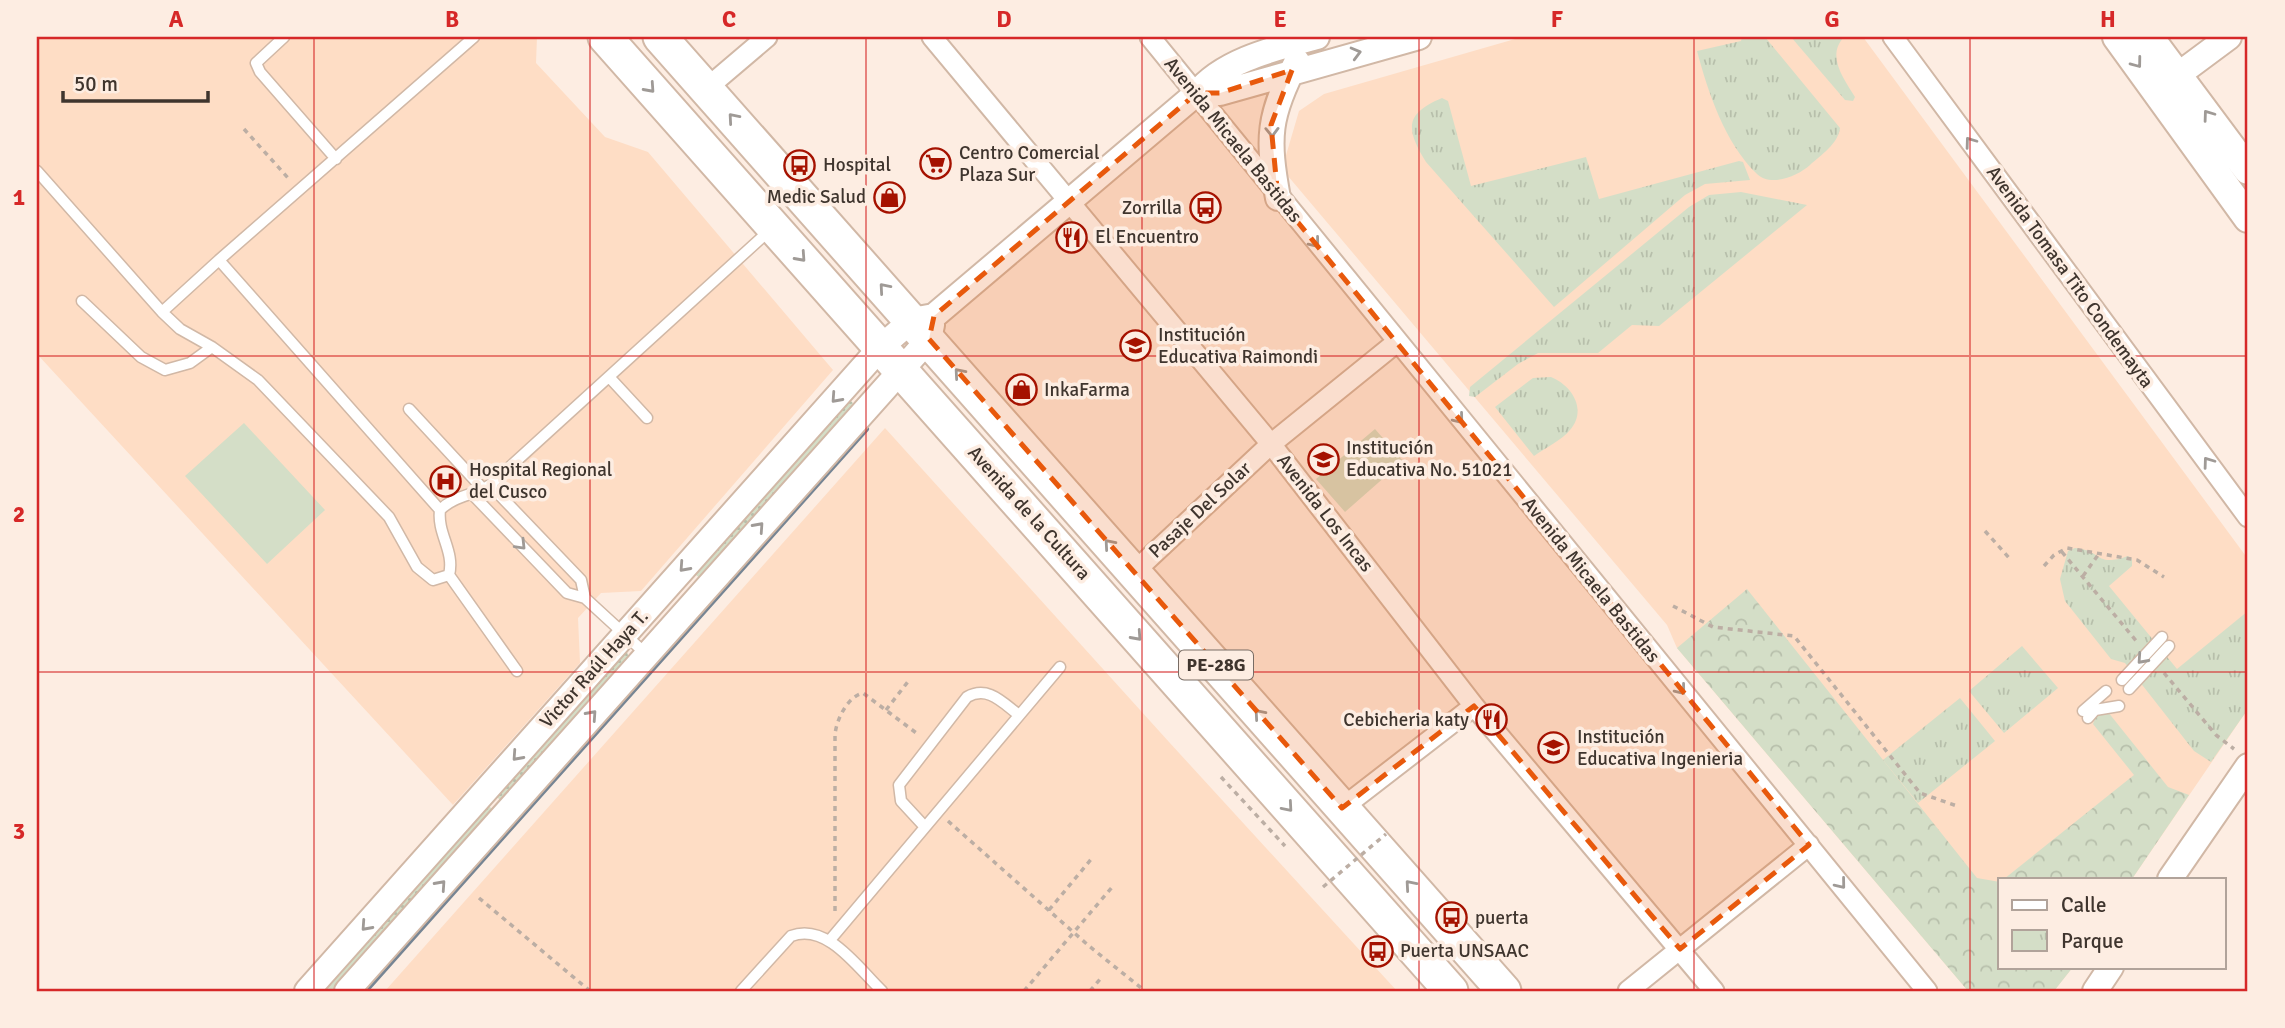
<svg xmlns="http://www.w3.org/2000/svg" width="2285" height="1028" font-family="Signika,sans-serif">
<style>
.built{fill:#feddc5}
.grass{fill:url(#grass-dots)}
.forest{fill:url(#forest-crowns)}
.park{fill:url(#park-tufts)}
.garden{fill:#d4dec7}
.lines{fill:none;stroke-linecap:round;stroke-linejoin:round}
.stream{stroke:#768594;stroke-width:6}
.service-casing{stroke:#d1b8a6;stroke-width:13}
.minor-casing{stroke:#d1b8a6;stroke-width:23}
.tertiary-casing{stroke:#d1b8a6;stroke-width:28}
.secondary-casing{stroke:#d1b8a6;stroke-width:32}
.trunk-casing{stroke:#d1b8a6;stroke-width:37}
.path{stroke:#bcaea4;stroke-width:3.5;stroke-dasharray:5 5;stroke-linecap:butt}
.service{stroke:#fff;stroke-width:10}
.minor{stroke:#fff;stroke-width:19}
.tertiary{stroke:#fff;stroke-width:24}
.secondary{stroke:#fff;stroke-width:28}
.trunk{stroke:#fff;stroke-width:33}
.path-bridge{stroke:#bcaea4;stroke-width:3.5;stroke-dasharray:5 5;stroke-linecap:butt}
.oneway{stroke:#9f9a96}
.marked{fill:#e8590c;fill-opacity:0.2;stroke:#e8590c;stroke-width:5;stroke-dasharray:14 9;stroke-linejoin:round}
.grid{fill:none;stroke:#d62828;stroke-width:2;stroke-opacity:0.55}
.labels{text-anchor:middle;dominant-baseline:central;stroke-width:7;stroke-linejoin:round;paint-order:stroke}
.shield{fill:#fdede2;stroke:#786c64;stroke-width:2}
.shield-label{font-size:18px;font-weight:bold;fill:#3f352e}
.street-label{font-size:19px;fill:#3f352e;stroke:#fdede2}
.poi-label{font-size:19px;fill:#3f352e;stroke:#fdede2;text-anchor:start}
.neatline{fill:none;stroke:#d62828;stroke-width:2.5}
.grid-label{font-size:23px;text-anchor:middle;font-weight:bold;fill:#d62828}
</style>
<defs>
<pattern id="grass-dots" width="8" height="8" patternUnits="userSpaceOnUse" patternTransform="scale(1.75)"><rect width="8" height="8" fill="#d4dec7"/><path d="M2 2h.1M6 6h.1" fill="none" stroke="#b7bfab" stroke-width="1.8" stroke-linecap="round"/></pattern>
<pattern id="forest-crowns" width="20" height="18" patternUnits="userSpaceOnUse" patternTransform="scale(1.75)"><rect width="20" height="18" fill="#d4dec7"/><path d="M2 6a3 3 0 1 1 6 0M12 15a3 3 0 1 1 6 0" fill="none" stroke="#b7bfab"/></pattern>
<pattern id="park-tufts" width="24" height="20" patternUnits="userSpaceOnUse" patternTransform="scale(1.75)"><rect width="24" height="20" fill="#d4dec7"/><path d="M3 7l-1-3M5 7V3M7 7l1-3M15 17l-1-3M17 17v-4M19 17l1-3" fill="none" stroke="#b7bfab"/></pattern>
</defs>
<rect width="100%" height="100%" fill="#fdede2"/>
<path class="built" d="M37 37H537L536 63 605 137 648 152 833 370 641 591 601 593 578 618 580 663 453 805 37 354Z
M1522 37H1863L2248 559V709L2132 879H2000V967H2073L2054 991H1968L1677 648 1667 625 1282 169 1299 111 1324 94Z
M885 428 1169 742 1397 991H385Z"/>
<path class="grass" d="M846 396 855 405 702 580 690 570Z
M619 649 627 652 629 659 504 803 493 794Z
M485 802 494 811 335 991H319Z"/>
<path class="forest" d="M1747 589 1977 878 2000 882V967H2073L2054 991H1968L1677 648Z
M2108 712 2168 787 2189 795 2132 879H2004L2134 775 2093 724 2097 713Z"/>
<path class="park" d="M1742 37H1765L1840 128C1838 144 1821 155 1810 165 1798 176 1770 188 1756 173 1725 143 1708 92 1697 51L1741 41Z
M1791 37H1844C1826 56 1844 79 1855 97L1853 101 1845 100Z
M1442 98 1448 101 1471 186 1586 157 1599 199 1739 161 1743 162 1750 180 1705 184 1685 195 1554 307 1426 162C1406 129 1404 114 1442 98Z
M1741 192 1807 205 1659 326 1632 325 1598 353H1538L1518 364 1475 397 1469 396 1470 387 1689 207 1709 195Z
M1551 377C1571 385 1588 409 1570 430 1562 440 1545 448 1534 456L1495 407 1533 378Z
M2075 548C2102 550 2095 568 2128 556L2132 559V566L2109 586 2177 669 2248 611V709L2211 762 2194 751 2125 663 2111 659 2065 601 2060 579 2068 551Z
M2022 646 2058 688 2004 733 1969 691Z
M1960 698 1995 741 1918 803 1883 760Z"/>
<path class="garden" d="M244 423 325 510 267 564 185 476Z
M1375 429 1403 461 1345 512 1316 479Z"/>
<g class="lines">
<path class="stream" d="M365 991 866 429"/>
<defs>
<path id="service" d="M284 37 256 63 260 72 336 159
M474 37 219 260 440 510C455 495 473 496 490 485L770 230
M37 171 162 312 180 329 212 347 258 380 389 517 417 567 433 580 449 575C455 551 437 534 440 510
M82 301 141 357 165 370 190 363 212 347
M162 312 219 260
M610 378 647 418
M409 409 484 490
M474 496 567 593 585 598 581 580 490 485
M449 575 517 671
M585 598 646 654
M2122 680 2162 637
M2129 689 2169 646
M2083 711 2106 691
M2088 718 2095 710 2119 706
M925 827 901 801 899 785 967 697C988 685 1003 703 1019 715
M830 940 1060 667
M741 991 791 936C827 922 858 968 882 991"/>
<path id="minor" d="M932 37 1271 444 1474 706 1714 991
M1150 37 1927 991
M1893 37 2248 517
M707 88 767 37
M1134 572 1271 444 1397 342
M1342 808 1474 706
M1628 991 1809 845"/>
<path id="tertiary" d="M2163 86 2229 37
M1197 93H1220L1419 37
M1278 198C1267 138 1268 116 1297 61
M934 316 1197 93C1223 60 1277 48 1317 37
M2170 879 2248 766
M307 991 881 347 912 320 934 316
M347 991 929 339 932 325
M2095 991 2111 967"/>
<path id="secondary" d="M2117 37 2248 218
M2149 37 2248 170"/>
<path id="trunk" d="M605 37 1451 991
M660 37 1504 991"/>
</defs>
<use href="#service" class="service-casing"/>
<use href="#minor" class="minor-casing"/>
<use href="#tertiary" class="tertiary-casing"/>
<use href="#secondary" class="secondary-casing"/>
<use href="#trunk" class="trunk-casing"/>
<path class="path" d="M244 129 289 179
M1985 531 2011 560
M2062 552 2138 643
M2044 566 2054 555 2067 548 2137 560 2164 577
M2083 576 2098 555
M1673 606 1713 627 1794 636 1920 793 1957 806
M2164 673 2216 735 2234 749
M886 710 910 679
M1221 777 1285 846
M948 821 1089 946 1145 991
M479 898 590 991
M1049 910 1093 857
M835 911V735C836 720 848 696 863 693L919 735
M1024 991 1113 886
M1090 991 1101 978"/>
<use href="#service" class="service"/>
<use href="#minor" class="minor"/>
<use href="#tertiary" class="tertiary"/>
<use href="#secondary" class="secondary"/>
<use href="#trunk" class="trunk"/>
<path class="path-bridge" d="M1323 887 1386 834"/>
</g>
<defs><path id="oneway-chevron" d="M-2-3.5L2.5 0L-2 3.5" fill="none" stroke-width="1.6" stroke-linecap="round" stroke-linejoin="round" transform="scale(1.75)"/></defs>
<g class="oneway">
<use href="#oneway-chevron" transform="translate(1356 53) rotate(-15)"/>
<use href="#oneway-chevron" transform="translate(2137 63) rotate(53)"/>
<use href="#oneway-chevron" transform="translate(650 88) rotate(48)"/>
<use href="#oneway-chevron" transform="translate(2208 115) rotate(-126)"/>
<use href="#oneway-chevron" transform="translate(733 118) rotate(-131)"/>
<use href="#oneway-chevron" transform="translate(1272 132) rotate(89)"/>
<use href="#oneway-chevron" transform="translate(1970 142) rotate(-126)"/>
<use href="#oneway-chevron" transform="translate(1315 243) rotate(51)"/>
<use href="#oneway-chevron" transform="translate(801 257) rotate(48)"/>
<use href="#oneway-chevron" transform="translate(884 288) rotate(-131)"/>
<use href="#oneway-chevron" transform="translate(959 373) rotate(-131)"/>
<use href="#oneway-chevron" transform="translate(836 398) rotate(132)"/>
<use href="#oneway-chevron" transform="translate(1459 419) rotate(51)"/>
<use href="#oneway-chevron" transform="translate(2208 462) rotate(-126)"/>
<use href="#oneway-chevron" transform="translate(759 527) rotate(-48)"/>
<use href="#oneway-chevron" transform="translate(1109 544) rotate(-131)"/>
<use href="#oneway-chevron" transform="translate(521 545) rotate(46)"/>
<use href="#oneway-chevron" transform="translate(684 567) rotate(132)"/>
<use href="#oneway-chevron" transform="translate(1137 636) rotate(48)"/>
<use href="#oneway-chevron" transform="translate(2142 659) rotate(132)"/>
<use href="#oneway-chevron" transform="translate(1681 690) rotate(51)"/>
<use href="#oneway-chevron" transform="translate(1259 714) rotate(-131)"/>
<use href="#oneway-chevron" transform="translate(592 715) rotate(-48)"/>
<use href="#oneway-chevron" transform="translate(517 756) rotate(132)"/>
<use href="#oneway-chevron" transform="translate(1288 807) rotate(49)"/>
<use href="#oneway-chevron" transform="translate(1841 884) rotate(51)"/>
<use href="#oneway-chevron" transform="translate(441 885) rotate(-48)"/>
<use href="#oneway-chevron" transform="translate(1410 885) rotate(-131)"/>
<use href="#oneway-chevron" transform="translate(366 926) rotate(132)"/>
</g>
<path class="marked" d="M1292 70 1271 125 1278 198 1809 845 1680 949 1474 706 1342 808 929 339 934 316 1197 93H1220Z"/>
<path class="grid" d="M314 37V991M590 37V991M866 37V991M1142 37V991M1419 37V991M1694 37V991M1970 37V991M37 356H2248M37 672H2248"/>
<defs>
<symbol id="supermarket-ring" viewBox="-11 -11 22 22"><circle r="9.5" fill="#fdede2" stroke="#a51200" stroke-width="1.5"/><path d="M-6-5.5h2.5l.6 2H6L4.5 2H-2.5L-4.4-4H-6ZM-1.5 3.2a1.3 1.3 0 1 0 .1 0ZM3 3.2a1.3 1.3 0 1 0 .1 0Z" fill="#a51200"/></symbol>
<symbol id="bus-ring" viewBox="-11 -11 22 22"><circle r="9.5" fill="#fdede2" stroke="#a51200" stroke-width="1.5"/><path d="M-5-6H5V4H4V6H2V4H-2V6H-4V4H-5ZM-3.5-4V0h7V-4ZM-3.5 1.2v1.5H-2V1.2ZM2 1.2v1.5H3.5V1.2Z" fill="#a51200"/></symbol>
<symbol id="shop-ring" viewBox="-11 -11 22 22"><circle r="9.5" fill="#fdede2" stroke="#a51200" stroke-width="1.5"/><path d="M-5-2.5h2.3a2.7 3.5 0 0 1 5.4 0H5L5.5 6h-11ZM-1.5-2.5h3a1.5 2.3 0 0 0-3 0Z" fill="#a51200"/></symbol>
<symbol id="restaurant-ring" viewBox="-11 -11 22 22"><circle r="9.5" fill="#fdede2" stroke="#a51200" stroke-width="1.5"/><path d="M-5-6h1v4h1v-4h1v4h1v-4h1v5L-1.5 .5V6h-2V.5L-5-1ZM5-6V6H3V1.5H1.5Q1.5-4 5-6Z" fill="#a51200"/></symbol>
<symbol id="school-ring" viewBox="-11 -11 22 22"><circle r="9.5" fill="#fdede2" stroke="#a51200" stroke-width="1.5"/><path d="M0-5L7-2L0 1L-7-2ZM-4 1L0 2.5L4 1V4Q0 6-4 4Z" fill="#a51200"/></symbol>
<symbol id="hospital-ring" viewBox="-11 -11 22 22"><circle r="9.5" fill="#fdede2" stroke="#a51200" stroke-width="1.5"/><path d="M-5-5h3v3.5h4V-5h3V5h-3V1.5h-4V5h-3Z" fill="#a51200"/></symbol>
</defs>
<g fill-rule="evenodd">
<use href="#supermarket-ring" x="918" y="146" width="35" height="35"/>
<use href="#bus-ring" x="782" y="148" width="35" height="35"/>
<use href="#shop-ring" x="872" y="180" width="35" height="35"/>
<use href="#bus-ring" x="1188" y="190" width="35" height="35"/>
<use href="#restaurant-ring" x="1054" y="220" width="35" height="35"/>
<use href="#school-ring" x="1118" y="328" width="35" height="35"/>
<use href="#shop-ring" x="1004" y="372" width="35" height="35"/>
<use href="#school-ring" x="1306" y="442" width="35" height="35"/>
<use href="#hospital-ring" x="428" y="464" width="35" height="35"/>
<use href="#restaurant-ring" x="1474" y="702" width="35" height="35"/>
<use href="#school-ring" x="1536" y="730" width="35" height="35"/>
<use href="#bus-ring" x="1434" y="900" width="35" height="35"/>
<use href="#bus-ring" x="1360" y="934" width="35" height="35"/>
</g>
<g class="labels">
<rect class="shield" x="1179" y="650.5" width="74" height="29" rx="5"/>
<g class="shield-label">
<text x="1216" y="665">PE-28G</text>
</g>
<g class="street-label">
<text transform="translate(1233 140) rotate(51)">Avenida Micaela Bastidas</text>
<text transform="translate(2070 277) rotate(54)">Avenida Tomasa Tito Condemayta</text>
<text transform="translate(1200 510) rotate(-43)">Pasaje Del Solar</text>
<text transform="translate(1029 513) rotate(48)">Avenida de la Cultura</text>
<text transform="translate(1325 513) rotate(52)">Avenida Los Incas</text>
<text transform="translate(1591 580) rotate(51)">Avenida Micaela Bastidas</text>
<text transform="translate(594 669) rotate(-48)">Victor Raúl Haya T.</text>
</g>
<g class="poi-label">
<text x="959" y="153">Centro Comercial<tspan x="959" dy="22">Plaza Sur</tspan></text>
<text x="823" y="165">Hospital</text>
<text x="866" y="197" text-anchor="end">Medic Salud</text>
<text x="1182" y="208" text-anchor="end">Zorrilla</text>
<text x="1095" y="237">El Encuentro</text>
<text x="1158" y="335">Institución<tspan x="1158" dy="22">Educativa Raimondi</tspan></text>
<text x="1044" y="390">InkaFarma</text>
<text x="1346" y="448">Institución<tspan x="1346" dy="22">Educativa No. 51021</tspan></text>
<text x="469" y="470">Hospital Regional<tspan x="469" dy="22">del Cusco</tspan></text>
<text x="1469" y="720" text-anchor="end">Cebicheria katy</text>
<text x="1577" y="737">Institución<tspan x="1577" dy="22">Educativa Ingenieria</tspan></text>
<text x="1475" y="918">puerta</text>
<text x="1400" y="951">Puerta UNSAAC</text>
</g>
</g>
<rect width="2285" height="1028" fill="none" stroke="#fdede2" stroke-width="77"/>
<rect x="1998" y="878" width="228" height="91" fill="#fdede2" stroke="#b1a39a" stroke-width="2"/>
<rect x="2012" y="900" width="35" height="10" fill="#ffffff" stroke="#b1a39a" stroke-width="2"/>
<text x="2061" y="912" font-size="21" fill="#3f352e">Calle</text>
<rect x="2012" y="930" width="35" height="21" fill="url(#park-tufts)" stroke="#b1a39a" stroke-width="2"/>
<text x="2061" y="948" font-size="21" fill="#3f352e">Parque</text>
<path d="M63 91v10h145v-10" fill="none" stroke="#3f352e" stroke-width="3.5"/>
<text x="74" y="91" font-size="21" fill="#3f352e" stroke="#fdede2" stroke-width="5" paint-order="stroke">50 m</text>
<rect x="38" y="38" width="2208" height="952" class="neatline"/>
<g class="grid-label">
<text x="176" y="27">A</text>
<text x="452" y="27">B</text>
<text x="729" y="27">C</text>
<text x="1004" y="27">D</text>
<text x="1280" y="27">E</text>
<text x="1557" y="27">F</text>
<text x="1832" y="27">G</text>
<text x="2108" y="27">H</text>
<text x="19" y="205">1</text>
<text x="19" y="522">2</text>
<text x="19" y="839">3</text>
</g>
</svg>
